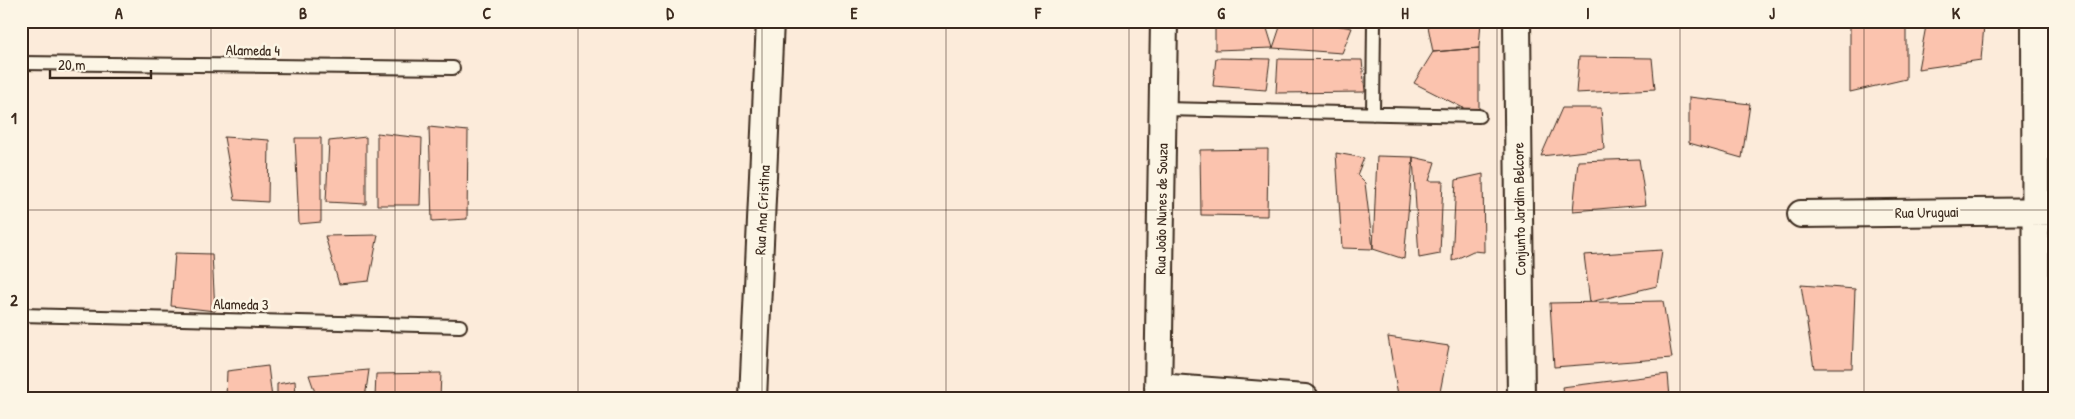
<svg xmlns="http://www.w3.org/2000/svg" width="2075" height="419" font-family="'Patrick Hand',sans-serif">
<style>
.building{fill:#fbc3ae;stroke:#3b2a1e}
.lines{fill:none;stroke-linecap:round;stroke-linejoin:round}
.service-casing{stroke:#3b2a1e;stroke-width:16}
.minor-casing{stroke:#3b2a1e;stroke-width:30}
.service{stroke:#fcf5e5;stroke-width:12}
.minor{stroke:#fcf5e5;stroke-width:26}
.grid{fill:none;stroke:#3b2a1e;stroke-width:1;stroke-opacity:0.55}
.labels{text-anchor:middle;dominant-baseline:central;stroke-width:5;stroke-linejoin:round;paint-order:stroke}
.street-label{font-size:15px;fill:#3b2a1e;stroke:#fcf5e5}
.neatline{fill:none;stroke:#3b2a1e;stroke-width:2}
.grid-label{font-size:16px;text-anchor:middle;font-weight:bold;fill:#3b2a1e}
</style>
<rect width="100%" height="100%" fill="#fcebda"/>
<filter id="ink" filterUnits="userSpaceOnUse"><feTurbulence type="fractalNoise" baseFrequency=".02" numOctaves="2"/><feDisplacementMap in="SourceGraphic" scale="10" xChannelSelector="R" yChannelSelector="G"/><feConvolveMatrix kernelMatrix="1 2 1 2 8 2 1 2 1" color-interpolation-filters="sRGB"/></filter>
<g filter="url(#ink)">
<path class="building" d="M1215 21 1265 22 1273 48 1215 50Z
M1282 21H1312L1352 28 1342 53 1273 48Z
M1427 21H1481L1479 48 1433 52Z
M1850 21H1906V79L1850 92Z
M1984 25 1981 60 1918 69 1926 26Z
M1479 48V116L1414 83 1433 52Z
M1579 57 1652 58 1655 89 1576 93Z
M1216 58 1270 59 1266 90 1213 86Z
M1278 59 1362 60 1365 92 1276 93Z
M1689 97 1750 104 1742 158 1689 143Z
M1562 108H1601L1604 149 1541 156Z
M429 127 468 131 467 219 432 221Z
M377 133 422 138 420 205H377Z
M224 137 269 140 268 202 235 200Z
M366 137V204L326 202 329 141Z
M295 138H321V222L299 224Z
M1268 149 1267 216 1201 215 1200 150Z
M1336 153 1364 158 1357 175 1365 183 1373 249 1342 248Z
M1377 156 1413 157 1404 259 1373 249Z
M1413 157 1435 162 1429 181H1443L1440 254 1419 258Z
M1639 159 1646 205 1573 211 1578 161Z
M1483 174 1484 252 1473 251 1452 261 1456 180Z
M378 235 369 281 339 284 325 236Z
M1662 250 1657 286 1590 302 1584 255Z
M175 253 212 254 215 311 171 306Z
M1801 285 1855 289 1852 368H1814Z
M1663 301 1672 358 1554 367 1550 303Z
M1388 337 1449 346 1439 397 1398 395Z
M268 366 272 398H226L227 371Z
M369 370 365 398H317L309 375Z
M441 373 440 398H375L376 374Z
M1668 374 1670 398H1564L1562 387Z
M295 381 296 398H277V384Z"/>
<g class="lines">
<defs>
<path id="service" d="M21 63 453 68
M1163 109 1479 116
M1373 114 1374 21
M21 315 460 326"/>
<path id="minor" d="M1517 21 1521 398
M2035 21 2036 398
M1801 214 2054 211
M1158 387 1305 398
M753 398 770 21
M1158 398 1164 21"/>
</defs>
<use href="#service" class="service-casing"/>
<use href="#minor" class="minor-casing"/>
<use href="#service" class="service"/>
<use href="#minor" class="minor"/>
</g>
</g>
<path class="grid" d="M211 21V398M395 21V398M578 21V398M762 21V398M946 21V398M1129 21V398M1313 21V398M1497 21V398M1680 21V398M1864 21V398M21 210H2054"/>
<g class="labels">
<g class="street-label">
<text transform="translate(253 50) rotate(1)">Alameda 4</text>
<text transform="translate(1161 209) rotate(-89)">Rua João Nunes de Souza</text>
<text transform="translate(1519 209) rotate(-91)">Conjunto Jardim Belcore</text>
<text transform="translate(762 210) rotate(-87)">Rua Ana Cristina</text>
<text transform="translate(1927 212) rotate(-1)">Rua Uruguai</text>
<text transform="translate(241 304) rotate(1)">Alameda 3</text>
</g>
</g>
<rect width="2075" height="419" fill="none" stroke="#fcf5e5" stroke-width="55"/>
<path d="M50 70v8h101v-8" fill="none" stroke="#3b2a1e" stroke-width="2.5"/>
<text x="58" y="70" font-size="15" fill="#3b2a1e" stroke="#fcf5e5" stroke-width="4" paint-order="stroke">20 m</text>
<rect x="28" y="28" width="2020" height="364" class="neatline"/>
<g class="grid-label">
<text x="119" y="19">A</text>
<text x="303" y="19">B</text>
<text x="487" y="19">C</text>
<text x="670" y="19">D</text>
<text x="854" y="19">E</text>
<text x="1038" y="19">F</text>
<text x="1221" y="19">G</text>
<text x="1405" y="19">H</text>
<text x="1588" y="19">I</text>
<text x="1772" y="19">J</text>
<text x="1956" y="19">K</text>
<text x="14" y="124">1</text>
<text x="14" y="306">2</text>
</g>
</svg>
